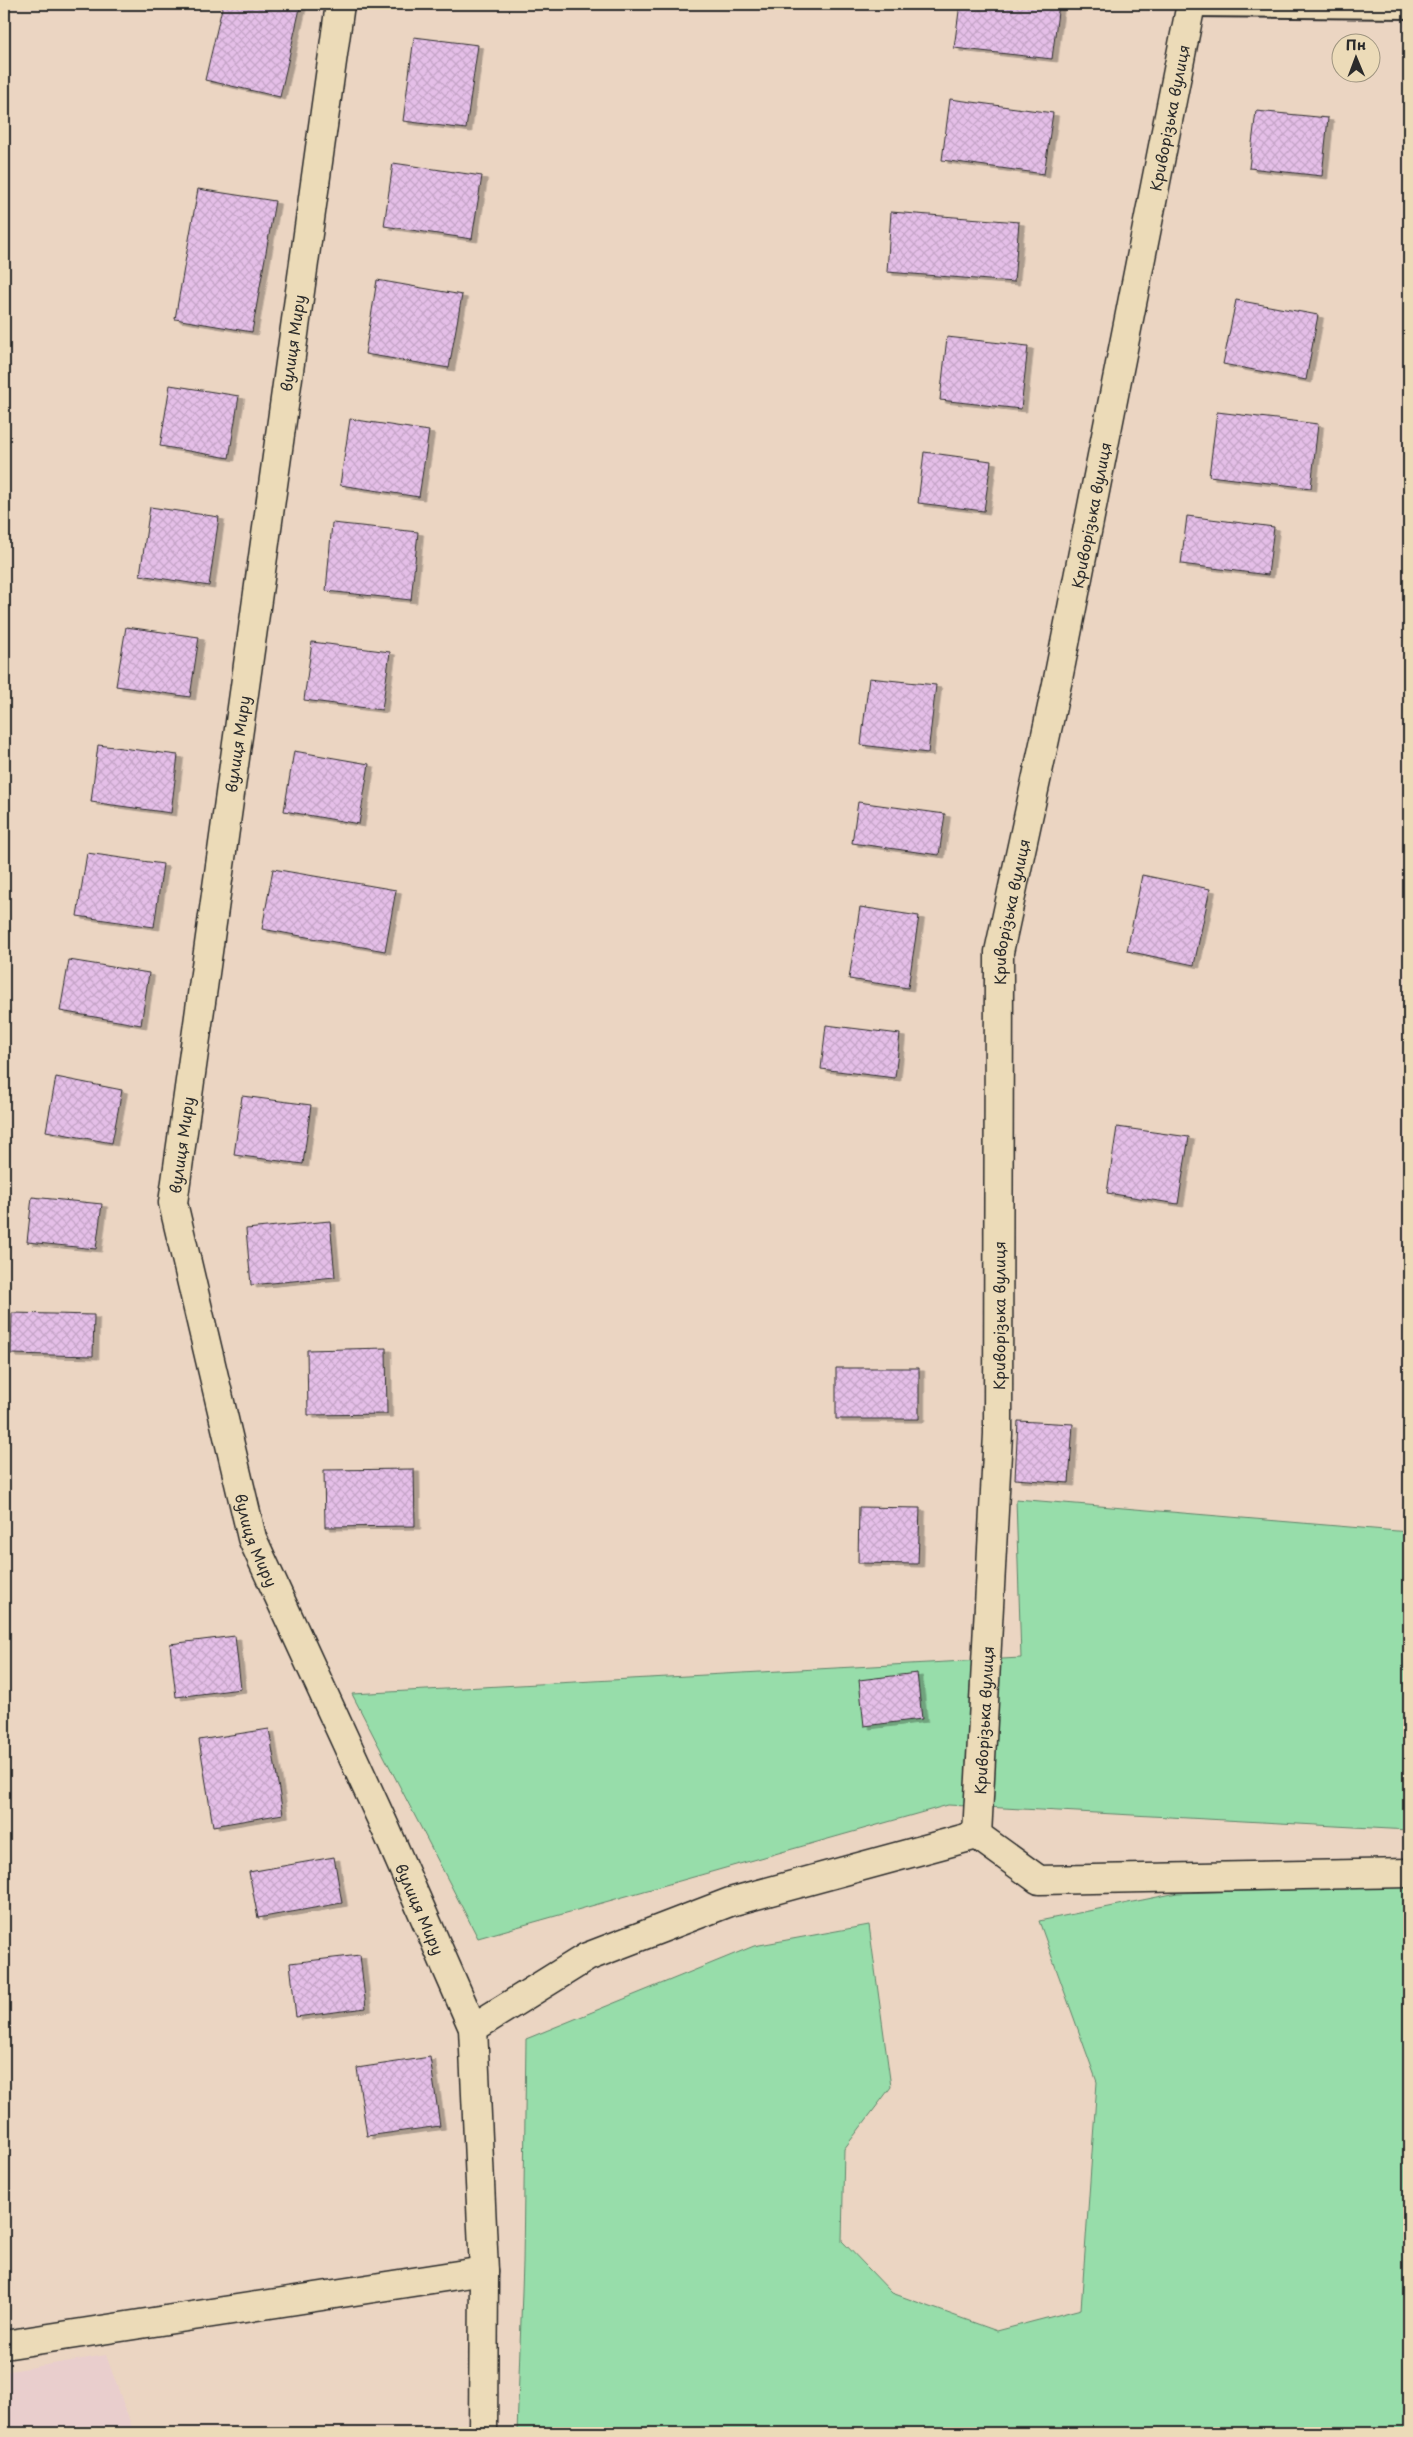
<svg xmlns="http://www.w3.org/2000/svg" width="1413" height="2437" font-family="'Playpen Sans',sans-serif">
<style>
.built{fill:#e9cecd}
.green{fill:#97ddaa;stroke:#61846a}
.building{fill:url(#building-cross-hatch);stroke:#2b2b2b;filter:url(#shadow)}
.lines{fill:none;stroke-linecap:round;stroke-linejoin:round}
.lane-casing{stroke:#2b2b2b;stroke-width:20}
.street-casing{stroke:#2b2b2b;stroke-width:31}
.lane{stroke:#ecdbb8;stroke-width:16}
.street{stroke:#ecdbb8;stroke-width:28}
.labels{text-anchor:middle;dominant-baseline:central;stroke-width:4.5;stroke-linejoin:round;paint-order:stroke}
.street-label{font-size:15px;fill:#2b2b2b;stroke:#ecdbb8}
</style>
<defs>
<pattern id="building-cross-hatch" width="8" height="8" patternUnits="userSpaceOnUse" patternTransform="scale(1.25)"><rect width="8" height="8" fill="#e5bfe8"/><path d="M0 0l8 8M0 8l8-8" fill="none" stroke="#c5a4c7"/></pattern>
<filter id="shadow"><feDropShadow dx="5.5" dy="3" stdDeviation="0" flood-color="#0004"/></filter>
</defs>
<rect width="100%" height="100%" fill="#ebd5c2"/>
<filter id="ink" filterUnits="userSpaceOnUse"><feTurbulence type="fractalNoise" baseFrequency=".02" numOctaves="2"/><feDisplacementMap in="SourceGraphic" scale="10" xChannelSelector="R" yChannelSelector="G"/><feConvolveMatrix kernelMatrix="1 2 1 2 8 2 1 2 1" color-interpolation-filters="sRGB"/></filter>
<g filter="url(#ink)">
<path class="built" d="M106 2355 134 2433H4V2372Z"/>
<path class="green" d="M1016 1499 1409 1532V1830L948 1805 478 1938 352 1694 1021 1658Z
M1409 1886V2433H517L523 2263 526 2039 754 1946 869 1925 891 2087 844 2149 842 2241 892 2293 997 2331 1081 2309 1097 2082 1039 1921 1177 1893Z"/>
<path class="building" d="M223 4H301L280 97 205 80Z
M960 4H1059L1052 59 954 48Z
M414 37 478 45 466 129 403 121Z
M950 99 1053 113 1044 174 942 160Z
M1256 111 1328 118 1322 176 1249 168Z
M393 163 482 176 472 239 384 226Z
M198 189 275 201 252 332 175 319Z
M891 212 1019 222 1014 282 887 272Z
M377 280 462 295 449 368 365 354Z
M1236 300 1318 315 1306 380 1223 364Z
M947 337 1028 346 1021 409 940 400Z
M170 385 239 396 229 458 160 446Z
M1217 412 1318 424 1311 488 1209 476Z
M350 419 429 431 419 497 340 485Z
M924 452 991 461 984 511 918 503Z
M150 507 219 517 209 586 140 575Z
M1187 516 1274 527 1268 575 1181 564Z
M332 523 418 532 411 600 326 591Z
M126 627 199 637 190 697 116 686Z
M312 642 390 652 382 710 304 700Z
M869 678 936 685 928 753 861 745Z
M98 745 178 755 171 813 91 802Z
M294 751 369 764 359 824 284 811Z
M858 802 945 814 939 855 852 843Z
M87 853 163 864 154 927 77 916Z
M273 869 396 890 385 951 262 929Z
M1142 875 1210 889 1194 965 1127 951Z
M860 907 919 916 908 988 849 979Z
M69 960 149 973 141 1025 60 1011Z
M826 1025 900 1034 895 1078 821 1069Z
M56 1077 122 1090 112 1143 46 1131Z
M242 1096 311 1105 303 1164 234 1155Z
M1117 1127 1189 1137 1178 1204 1107 1193Z
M32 1197 102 1204 96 1249 27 1242Z
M330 1221 335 1277 251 1285 246 1229Z
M12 1313 94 1315 93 1356 11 1354Z
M386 1348 387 1414 308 1415 307 1350Z
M836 1368H919V1419H836Z
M1018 1421 1073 1424 1069 1483 1015 1479Z
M414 1469 415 1526 325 1527 324 1470Z
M859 1507 920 1508 918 1564 858 1563Z
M235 1636 241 1689 176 1697 170 1644Z
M917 1673 922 1719 864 1726 859 1680Z
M269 1729 283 1814 213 1826 199 1740Z
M334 1857 342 1903 258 1918 249 1872Z
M360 1955 366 2008 296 2017 290 1963Z
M430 2057 440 2126 367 2136 357 2068Z"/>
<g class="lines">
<defs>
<path id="lane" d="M1190 8 1409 10"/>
<g id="street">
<path id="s1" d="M340 4 173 1203 252 1538 385 1827 473 2028 484 2271 483 2433"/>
<path id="s2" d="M977 1835 998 1434 999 952 1058 679 1191 4"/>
<path d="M977 1835 1039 1880 1409 1873"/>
<path d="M473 2028 587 1957 730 1902 977 1835"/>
<path d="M4 2345 484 2271"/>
</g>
</defs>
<use href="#lane" class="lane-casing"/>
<use href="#street" class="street-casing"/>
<use href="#lane" class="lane"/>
<use href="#street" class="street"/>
</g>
</g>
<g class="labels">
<g class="street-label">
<text stroke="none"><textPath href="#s2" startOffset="1735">Криворізька вулиця</textPath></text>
<text transform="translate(292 343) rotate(-82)">вулиця Миру</text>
<text stroke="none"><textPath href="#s2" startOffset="1330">Криворізька вулиця</textPath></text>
<text transform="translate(237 744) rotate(-82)">вулиця Миру</text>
<text stroke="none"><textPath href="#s2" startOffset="925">Криворізька вулиця</textPath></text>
<text transform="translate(181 1145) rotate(-82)">вулиця Миру</text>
<text stroke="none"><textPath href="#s2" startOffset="520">Криворізька вулиця</textPath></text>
<text stroke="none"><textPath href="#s1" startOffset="1558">вулиця Миру</textPath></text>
<text stroke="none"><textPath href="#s2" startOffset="115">Криворізька вулиця</textPath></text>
<text stroke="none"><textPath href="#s1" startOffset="1962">вулиця Миру</textPath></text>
</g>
</g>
<rect width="1413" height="2437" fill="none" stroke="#ecdbb8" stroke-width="20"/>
<rect x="10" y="10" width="1393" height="2417" fill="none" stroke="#2b2b2b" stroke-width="2" filter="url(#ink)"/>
<g transform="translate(1356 58) rotate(359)"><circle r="24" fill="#ecdbb8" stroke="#9f9580"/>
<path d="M0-4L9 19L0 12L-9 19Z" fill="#2b2b2b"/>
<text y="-8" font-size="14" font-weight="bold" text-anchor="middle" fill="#2b2b2b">Пн</text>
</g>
</svg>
